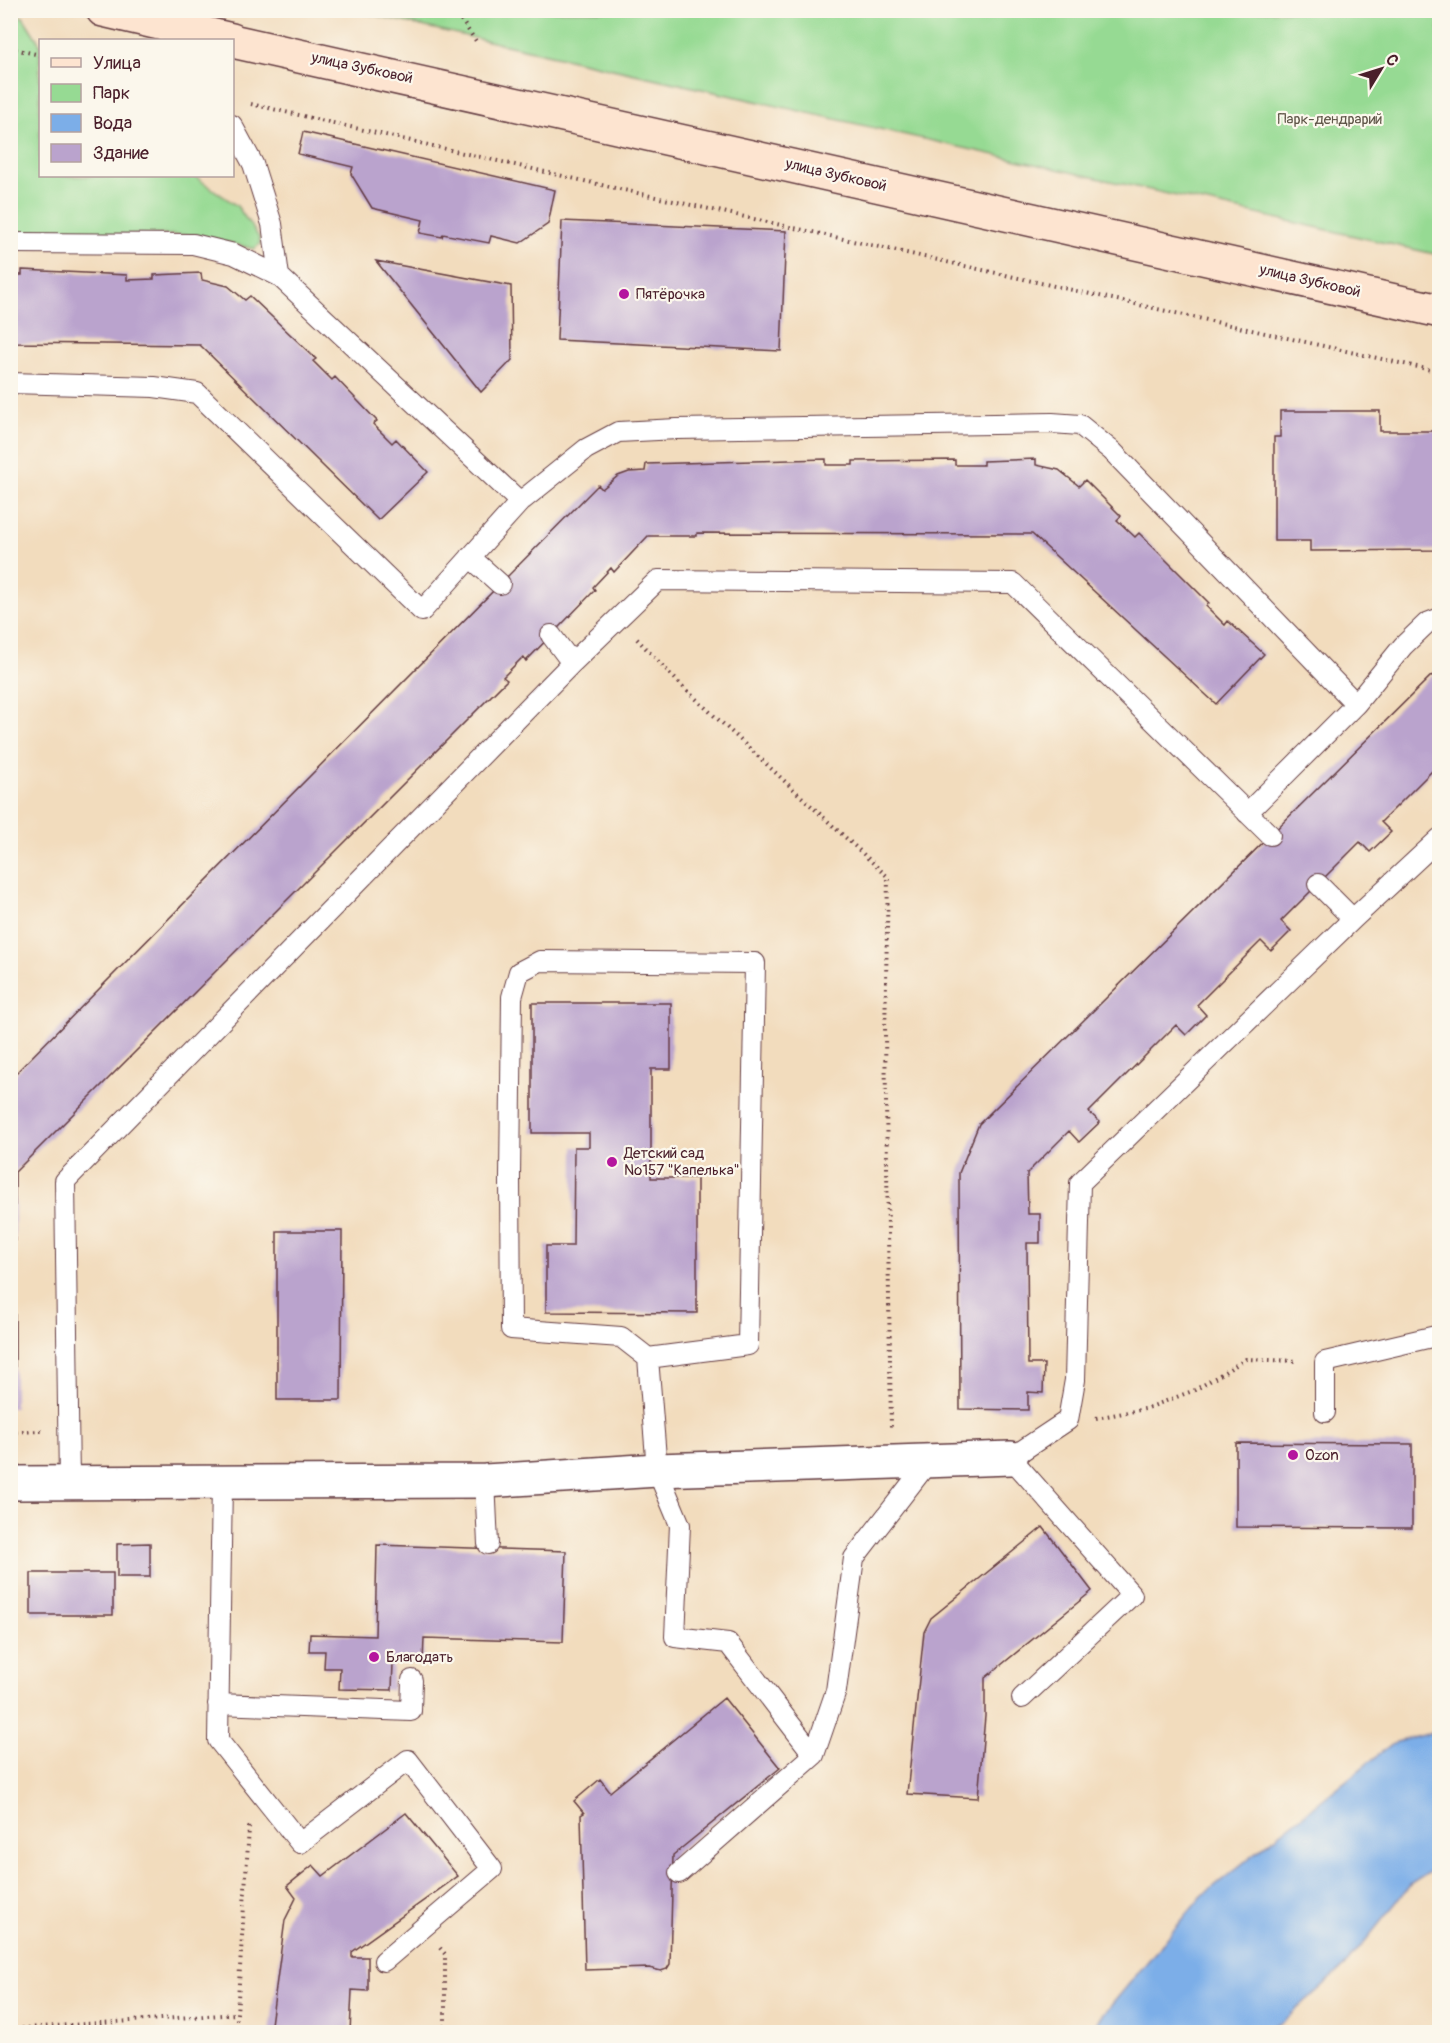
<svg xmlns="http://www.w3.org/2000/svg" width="1450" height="2043" font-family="Pangolin,sans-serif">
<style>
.green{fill:#96da93;stroke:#707c5f;stroke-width:1.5}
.water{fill:#7caee8;stroke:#63668a;stroke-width:1.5}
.building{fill:#baa3cd}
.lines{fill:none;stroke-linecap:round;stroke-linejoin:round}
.lane-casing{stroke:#633b41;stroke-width:22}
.street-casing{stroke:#633b41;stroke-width:36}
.secondary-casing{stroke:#633b41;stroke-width:36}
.path{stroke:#633b41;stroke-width:4;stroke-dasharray:1.5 4.5;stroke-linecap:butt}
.lane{stroke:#fff;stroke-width:20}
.street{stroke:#fff;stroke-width:33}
.secondary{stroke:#fde4d0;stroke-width:33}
.poi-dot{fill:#b5179e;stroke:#fbf7ec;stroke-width:2}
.labels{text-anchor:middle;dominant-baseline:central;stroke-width:4.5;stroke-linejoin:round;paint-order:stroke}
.street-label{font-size:15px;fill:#4a1f2b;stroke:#fbf7ec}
.park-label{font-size:15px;fill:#61574a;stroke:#fbf7ec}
.poi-label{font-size:15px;fill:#4a1f2b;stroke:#fbf7ec;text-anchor:start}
</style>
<rect width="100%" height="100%" fill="#fbf7ec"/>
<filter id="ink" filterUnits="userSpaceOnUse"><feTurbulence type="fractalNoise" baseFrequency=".0167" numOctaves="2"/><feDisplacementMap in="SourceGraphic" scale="12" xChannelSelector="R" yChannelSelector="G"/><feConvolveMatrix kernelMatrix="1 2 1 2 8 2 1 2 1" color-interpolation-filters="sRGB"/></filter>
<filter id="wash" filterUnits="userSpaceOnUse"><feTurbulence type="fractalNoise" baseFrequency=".008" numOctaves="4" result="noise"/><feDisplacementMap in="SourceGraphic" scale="24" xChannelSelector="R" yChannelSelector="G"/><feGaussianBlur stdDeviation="1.35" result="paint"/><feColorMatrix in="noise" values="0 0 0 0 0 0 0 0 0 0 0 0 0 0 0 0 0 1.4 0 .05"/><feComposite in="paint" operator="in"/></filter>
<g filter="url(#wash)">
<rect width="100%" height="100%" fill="#f2dcbd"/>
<path class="green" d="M355 11H1439V255Z
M11 14 23 17 40 44V176H194L237 206 259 237 260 244 254 249 197 235 11 234Z"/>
<path class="water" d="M1439 1731V1866L1411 1884 1345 1966 1281 2023 1260 2032H1089L1202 1896 1393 1743Z"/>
<g id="blocks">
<path class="building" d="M303 132 555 190 548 224 520 243 491 236 489 243 443 234 442 237 420 233 423 220 372 208 351 174 353 167 298 154Z
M562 221 786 231 781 351 557 340Z
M376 261 511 286 512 360 481 392Z
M22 270 127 275V280L154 279V275L201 273 202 280 228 286 245 300 250 296 316 359 313 361 332 380 335 377 377 421 373 424 392 443 396 439 428 472 378 520 200 345 10 343V275H22Z
M1280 411H1380V431H1440V550L1310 551V541H1274V437H1280Z
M826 459V465H853V461L955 460V465H983V461L1036 459V465L1059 470 1079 486 1085 480 1121 516 1117 520 1135 537 1139 533 1209 603 1206 606 1225 625 1228 621 1264 654 1216 704 1032 534 697 533V536H648L614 572 611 568 593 587 595 590 526 661 523 657 503 677 507 680 15 1172V1408H10V1079L598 485 602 489 618 476 629 472 645 471 646 464Z
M1440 672V763L1381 822 1391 832 1370 852 1360 842 1281 921 1291 931 1271 951 1261 941 1197 1005 1206 1015 1186 1035 1176 1025 1089 1112 1100 1122 1079 1142 1069 1131 1027 1173 1028 1214H1040V1243H1027L1028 1364H1044L1043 1393 1028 1392V1410L960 1409 959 1173 979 1124 1431 676Z
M532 1003H671V1069H651V1178H697V1313L546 1312V1246H573L574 1147H589V1133H532Z
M277 1231H342L341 1400H277Z
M1236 1443 1412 1444V1528L1236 1527Z
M1043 1527 1092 1591 985 1678V1716L978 1798 907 1794 924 1632 931 1618Z
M150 1543V1577H117V1544Z
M377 1545 566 1551 563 1642 424 1638 423 1663H393L392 1690 339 1689 340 1668H324L325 1651H309L310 1634 375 1636Z
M31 1573H113V1615H31Z
M724 1698 780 1768 673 1855 670 1964 667 1969 661 1971 649 1968 585 1970 581 1815 584 1813 574 1801 600 1779 610 1792Z
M406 1813 458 1876 352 1952V1957H368V1991L352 1990 350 2032H270L285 1920 296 1898 287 1886 313 1865 323 1876Z"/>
</g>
</g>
<g filter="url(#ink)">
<use href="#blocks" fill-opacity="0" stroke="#633b41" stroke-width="1.5"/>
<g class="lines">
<defs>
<path id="lane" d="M232 125 253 164 272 224 279 276
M10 243 193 244 234 254 279 276 520 502 422 611 197 393 154 387 10 383
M520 502 586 449 618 432 677 429 1052 423 1080 425 1112 451 1356 704 1247 813
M470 557 500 584
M551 635 572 663
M1356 704 1403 646 1427 623 1440 618
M1318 884 1353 919
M648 1358 621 1337 511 1329 510 1178 512 997 519 972 540 961 755 963 748 1345 648 1358 657 1470 680 1525 675 1637 728 1643 814 1755 679 1873
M1325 1412V1362L1440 1335
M485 1481 488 1544
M222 1482 218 1740 300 1843 408 1760 492 1869 384 1961
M69 1483 65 1181 572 663 658 580 1013 583 1270 835
M1022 1698 1132 1595 1011 1458 1068 1420 1075 1380 1080 1183 1353 919 1440 838
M218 1704 411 1711 412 1680
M814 1755 836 1691 854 1558 929 1461"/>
<path id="street" d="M10 1483 485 1481 657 1470 1011 1458"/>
<path id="secondary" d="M103 10 232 40
M232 41 1440 311"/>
</defs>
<use href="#lane" class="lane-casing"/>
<use href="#street" class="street-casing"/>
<use href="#secondary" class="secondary-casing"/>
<path class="path" d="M454 10 476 41
M10 48 40 55
M251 104 606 186 1440 372
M637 639 681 685 888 877 885 1034 891 1429
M1096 1418 1145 1409 1195 1390 1246 1359 1297 1361
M10 1432 43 1431
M440 1948 445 1954V2032
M10 2029 237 2014
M237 2032V2014L249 1828 252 1825"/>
<use href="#lane" class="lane"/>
<use href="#street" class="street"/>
<use href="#secondary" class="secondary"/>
</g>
</g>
<g class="poi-dot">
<circle cx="624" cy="294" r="6"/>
<circle cx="612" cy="1162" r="6"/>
<circle cx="1293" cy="1455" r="6"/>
<circle cx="374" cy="1657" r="6"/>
</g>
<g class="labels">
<g class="street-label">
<text transform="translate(362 68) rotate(12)">улица Зубковой</text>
<text transform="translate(836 175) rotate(13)">улица Зубковой</text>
<text transform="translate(1310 281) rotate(13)">улица Зубковой</text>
</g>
<g class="park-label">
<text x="1330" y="119">Парк-дендрарий</text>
</g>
<g class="poi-label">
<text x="636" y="294">Пятёрочка</text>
<text x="624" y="1153">Детский сад<tspan x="624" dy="17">№157 "Капелька"</tspan></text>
<text x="1305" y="1455">Ozon</text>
<text x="386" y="1657">Благодать</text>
</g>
</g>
<rect width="1450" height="2043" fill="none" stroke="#fbf7ec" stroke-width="36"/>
<rect x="39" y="39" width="195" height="138" fill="#fbf7ec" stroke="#b4a19f" stroke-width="1.5"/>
<rect x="51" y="58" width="30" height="9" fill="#fde4d0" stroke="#b4a19f" stroke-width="1.5"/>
<text x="93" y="69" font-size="18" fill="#4a1f2b">Улица</text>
<rect x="51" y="84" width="30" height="18" fill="#96da93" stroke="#b4a19f" stroke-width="1.5"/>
<text x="93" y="99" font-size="18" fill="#4a1f2b">Парк</text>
<rect x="51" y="114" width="30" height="18" fill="#7caee8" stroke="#b4a19f" stroke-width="1.5"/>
<text x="93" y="129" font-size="18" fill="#4a1f2b">Вода</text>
<rect x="51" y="144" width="30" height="18" fill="#baa3cd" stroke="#b4a19f" stroke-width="1.5"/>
<text x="93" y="159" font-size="18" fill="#4a1f2b">Здание</text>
<g transform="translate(1381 69) rotate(52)" stroke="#fbf7ec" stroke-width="4.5" paint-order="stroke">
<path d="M0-4.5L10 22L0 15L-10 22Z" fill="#4a1f2b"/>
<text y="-9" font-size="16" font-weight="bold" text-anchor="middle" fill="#4a1f2b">С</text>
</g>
</svg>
